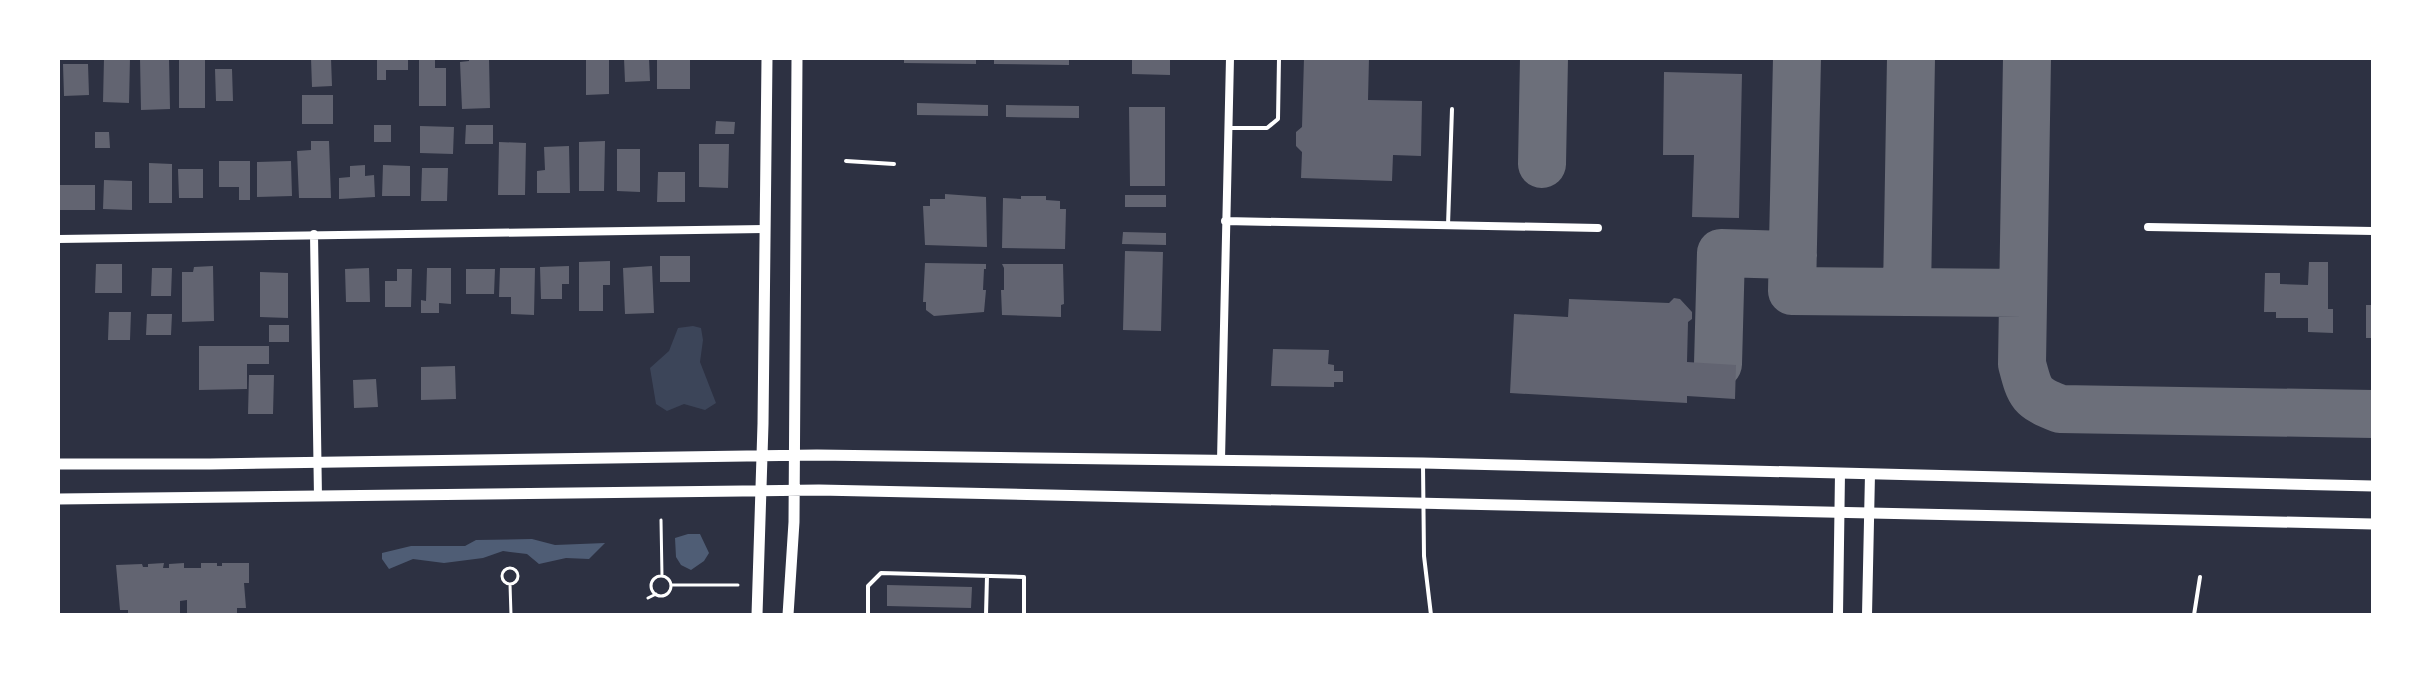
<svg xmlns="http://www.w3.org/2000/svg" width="2431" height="673" font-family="Roboto,sans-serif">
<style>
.green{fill:#3c4559}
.water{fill:#4f5d75}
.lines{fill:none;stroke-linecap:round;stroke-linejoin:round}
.taxiway{stroke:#6c6f7a;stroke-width:48}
.building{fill:#626471}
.path{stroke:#fff;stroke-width:3}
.service{stroke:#fff;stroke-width:4}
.minor{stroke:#fff;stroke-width:8}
.tertiary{stroke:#fff;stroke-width:10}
.secondary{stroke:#fff;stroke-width:11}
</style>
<rect width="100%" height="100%" fill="#2d3142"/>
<path class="green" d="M693 326 701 328 703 340 700 362 716 403 705 410 684 404 667 411 656 404 650 368 669 351 678 328Z"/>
<path class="water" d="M688 534H700L709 553 704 561 691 570 681 565 676 557 675 538Z
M532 539 555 545 605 543 589 559 566 558 539 564 527 554 503 551 483 558 444 563 413 559 389 569 382 559V553L411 546H465L476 540Z"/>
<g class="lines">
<path class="taxiway" d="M1797 58 1792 291 2023 293
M2027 58 2022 364C2030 394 2030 397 2060 409L2373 414
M1542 164 1544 58
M1907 292 1911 58
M1718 364 1721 253 1793 255"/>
</g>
<path class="building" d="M104 58H130L129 103 103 102Z
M140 58H169L170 109 141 110Z
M179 58H205V108H179Z
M311 58H331L332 86 312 87Z
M377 58H408V70H386V80H377Z
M419 58H435V68H446V106H419Z
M469 58H489L490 108 462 109 460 62 469 61Z
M586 58H609V94L586 95Z
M624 58H649L650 81 625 82Z
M657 58H690V89H657Z
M904 58H976V64L904 63Z
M994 58H1069V65L994 64Z
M1132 58H1170V75L1132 74Z
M1304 58H1369L1368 100 1422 101 1421 156 1393 155 1392 181 1301 178 1302 152 1296 146V132L1302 127Z
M63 64H88L89 95 64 96Z
M215 69H232L233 101H216Z
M1664 72 1742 74 1739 218 1692 217 1694 155H1663Z
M302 95H333V124H302Z
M917 103 988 105V116L917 115Z
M1006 105 1079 106V118L1006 117Z
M1129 107H1165V186H1130Z
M716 121 735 122 734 134H715Z
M374 125H391V142H374Z
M466 125H493V144H465Z
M420 126 454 127 453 154 420 153Z
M95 132H109L110 148H95Z
M311 141H329L331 198H299L297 151 311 150Z
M605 141 604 191H579V142Z
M499 142 526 143 525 195H498Z
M699 144H729L728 188 699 187Z
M569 146 570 193H537V171L545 170 544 147Z
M617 149H640V192L617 191Z
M219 161H250V200H239V187H219Z
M291 161 292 196 257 197V162Z
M149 163 172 164V203H149Z
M365 165V176L374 175 375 197 339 199V178L350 177V166Z
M383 165 410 166V196H382Z
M422 168H448L447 201H421Z
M178 169H203V198H179Z
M658 172H685V202H657Z
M104 180 132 181V210L103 209Z
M59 185H95V210H59Z
M945 194 986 197 987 247 925 245 923 206H930V199H945Z
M1125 195H1166V207H1125Z
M1021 196H1046V200L1060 201V209H1066L1065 249 1002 248 1003 198 1021 199Z
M1123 232 1166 233V245L1122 244Z
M1125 251 1163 252 1161 331 1123 330Z
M660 256H690V282H660Z
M610 261V285H603V311H579V262Z
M2309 262H2328V309H2333V333L2308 332V318H2276V312H2264L2265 273H2280V284L2308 285Z
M925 263 986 264V269H984L983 290H986L984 312 934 316 926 310V302H923Z
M96 264H122V293H95Z
M1002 264H1063L1064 304 1061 305V317L1002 315 1001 290H1004V268Z
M213 266 214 321 182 322V272H193L194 267Z
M569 266V284H562V299H541L540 267Z
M652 266 654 313 625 314 623 268Z
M152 268H172L171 296H151Z
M369 268 370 302H346L345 269Z
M427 268H451V304L439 303V313H421V300L426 301Z
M500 268H535L534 315 511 314V297H499Z
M397 269H412L411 307H385V281H397Z
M466 269H495L494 294H466Z
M260 272 288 273V318L260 317Z
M1674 298 1680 299 1692 312V319L1688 322 1687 362 1736 365 1735 399 1687 396V403L1510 393 1514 314 1568 317 1569 299 1669 303Z
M2366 305H2373V338H2366Z
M109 312H131L130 340H108Z
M147 314H172L171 335H146Z
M269 325H289V342H269Z
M199 346H269V364H247V389L199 390Z
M1273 349 1329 350 1328 364 1334 365V371H1343V382H1334V387L1271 386Z
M455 366 456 399 421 400V367Z
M249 375H274L273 414H248Z
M376 379 378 407 354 408 353 380Z
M164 563 163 568H169V564L184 563V568H201V563H217V566H222V563H249V583H244L246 608H237V615H187V600L180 601V615H128V610H120L116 565 142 564 143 567H148V564Z
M887 585 972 587 971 608 887 606Z"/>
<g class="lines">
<path class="path" d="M661 520 662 576
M502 576a8 8 0 1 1 16 0a8 8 0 1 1-16 0Z
M651 586a10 10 0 1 1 20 0a10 10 0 1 1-20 0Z
M510 584 511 615
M671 585H738
M648 598 656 594"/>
<path class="service" d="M1228 128H1267L1278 119 1279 58
M846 161 894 164
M1448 225 1452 109
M1423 465 1424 556 1431 615
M868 615V586L881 573 1024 577V615
M986 615 987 576
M2194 615 2200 577"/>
<path class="minor" d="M1225 221 1598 228
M2148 227 2373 231
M314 234 318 497
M58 239 766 229
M1221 460 1230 58"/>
<path class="tertiary" d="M1838 615 1840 473
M1867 615 1870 474"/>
<path class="secondary" d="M58 464H210L817 455 1423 463 2373 486
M58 499 819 490 2373 524
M757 615 763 424 767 58
M788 615 794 522 797 58"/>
</g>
<rect width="2431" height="673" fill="none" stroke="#ffffff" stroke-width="120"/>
</svg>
